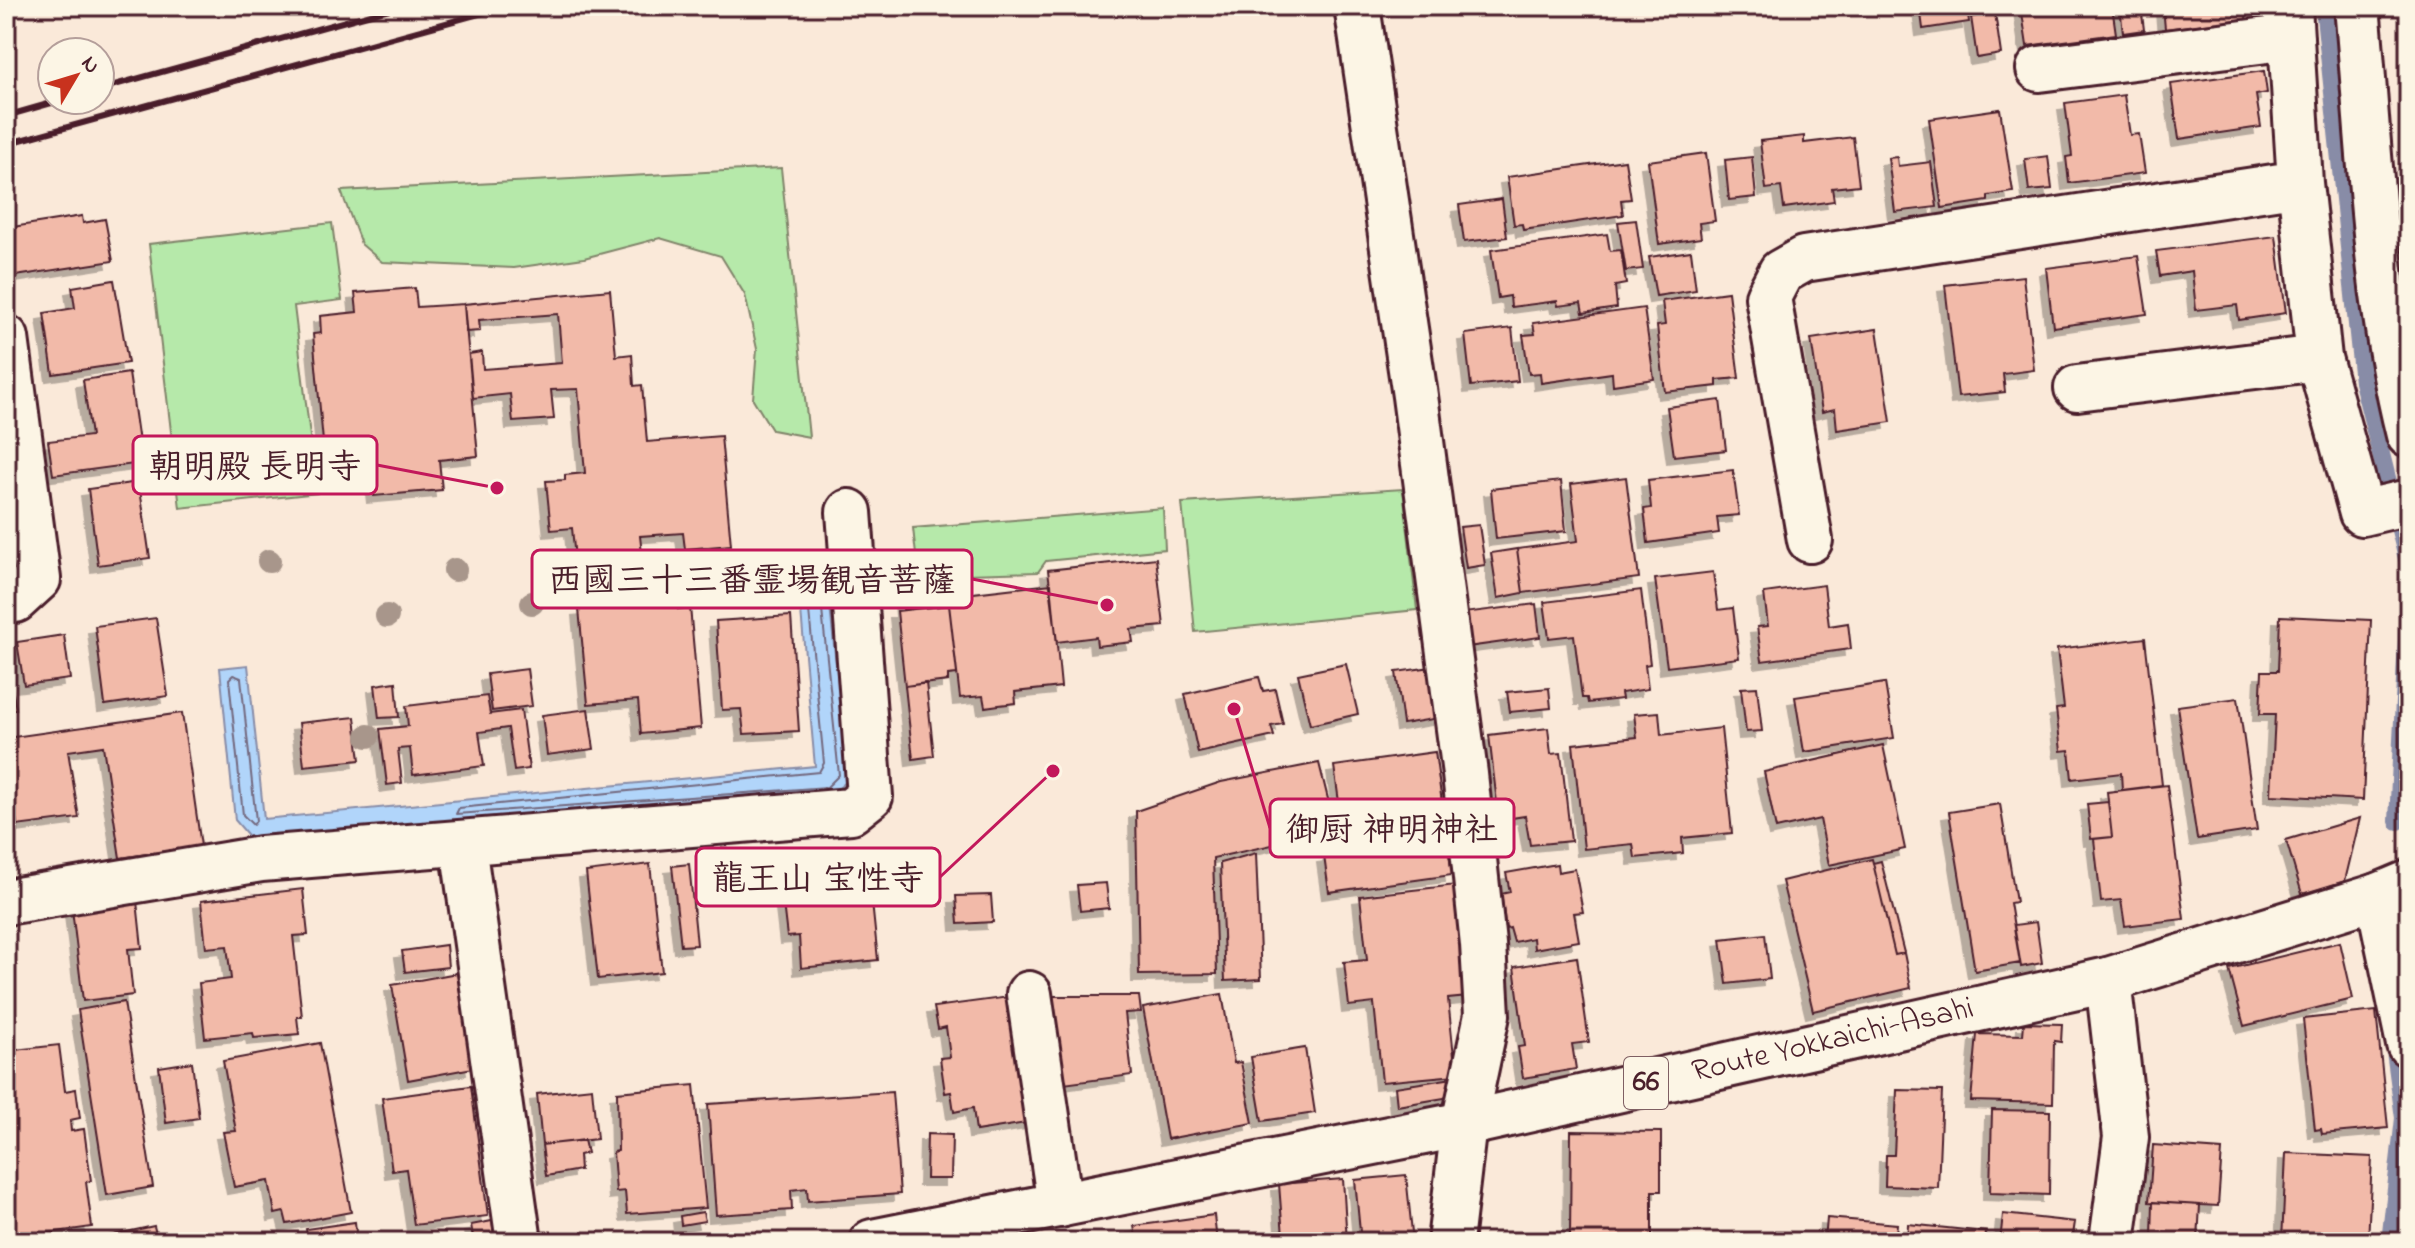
<svg xmlns="http://www.w3.org/2000/svg" width="2415" height="1248" font-family="'Indie Flower','Klee One',sans-serif">
<style>
.green{fill:#b6e9aa;stroke:#80846a;stroke-width:2}
.water{fill:#b1d5fa;stroke:#888ca7;stroke-width:2}
.lines{fill:none;stroke-linecap:round;stroke-linejoin:round}
.shore{stroke:#73687e;stroke-width:2}
.stream{stroke:#888ca7;stroke-width:18}
.building{fill:#f2baa9;stroke:#4a1f2b;stroke-width:2;filter:url(#shadow)}
.minor-casing{stroke:#4a1f2b;stroke-width:50}
.major-casing{stroke:#4a1f2b;stroke-width:50}
.minor{stroke:#fcf5e5;stroke-width:44}
.major{stroke:#fcf5e5;stroke-width:44}
.rail{stroke:#4a1f2b;stroke-width:6}
.tree{fill:#a8968b}
.labels{text-anchor:middle;dominant-baseline:central;stroke-width:6;stroke-linejoin:round;paint-order:stroke}
.shield{fill:#fcf5e5;stroke:#7f5f63;stroke-width:2}
.shield-label{font-size:30px;font-weight:bold;fill:#4a1f2b}
.street-label{font-size:32px;fill:#4a1f2b;stroke:#fcf5e5}
.leader{fill:none;stroke:#c2185b;stroke-width:3}
.callout-dot{fill:#c2185b;stroke:#fcf5e5;stroke-width:3}
.callout{fill:#fcf5e5;stroke:#c2185b;stroke-width:3}
.callout-label{font-size:34px;text-anchor:middle;font-weight:bold;fill:#4a1f2b}
</style>
<defs>
<filter id="shadow"><feDropShadow dx="-7" dy="7" stdDeviation="0" flood-color="#0004"/></filter>
</defs>
<rect width="100%" height="100%" fill="#fae9d9"/>
<filter id="ink" filterUnits="userSpaceOnUse"><feTurbulence type="fractalNoise" baseFrequency=".0125" numOctaves="2"/><feDisplacementMap in="SourceGraphic" scale="16" xChannelSelector="R" yChannelSelector="G"/><feConvolveMatrix kernelMatrix="1 2 1 2 8 2 1 2 1" color-interpolation-filters="sRGB"/></filter>
<g filter="url(#ink)">
<path class="green" d="M781 168 809 437 772 430 753 399 757 349 745 295 721 256 660 238 584 258 514 268 382 262 361 244 341 191Z
M332 223 342 300 294 306 317 493 180 508 149 244Z
M1403 489 1417 610 1195 632 1182 503Z
M1163 508 1165 549 1046 561 1038 572 933 575 917 564 913 528Z"/>
<path class="water" d="M829 597 848 780 830 796 252 840 235 820 220 668 248 665 264 819 815 766 800 600Z"/>
<g class="lines">
<path class="shore" d="M819 606 822 610 839 775 827 787 456 814 459 808 819 772 824 763 809 611Z
M233 675 241 678 256 821 253 825 243 815 229 679Z"/>
<path class="stream" d="M2324 6 2363 382 2409 566
M2398 821 2409 600
M2390 1242 2404 1118 2393 1036"/>
</g>
<path class="building" d="M1920 6H1967L1969 22 1923 29Z
M2021 6H2112L2116 34 2027 46Z
M2120 6H2141L2144 30 2123 33Z
M2163 6H2247L2246 19 2165 29Z
M1995 13 2001 54 1977 58 1971 17Z
M2264 71 2267 93 2256 95 2261 127 2179 139 2171 84Z
M2124 95 2130 135 2139 134 2145 173 2069 183 2066 157 2072 156 2065 103Z
M2000 109 2013 192 1988 196V201L1942 208 1929 119Z
M1804 136V143L1853 137 1859 185 1832 188 1834 201 1784 208 1781 187 1766 189 1760 141Z
M1706 153 1715 221 1699 223 1701 238 1659 244 1648 161Z
M2048 156 2052 189 2029 191 2025 159Z
M1752 157 1756 197 1729 200 1725 160Z
M1897 157 1898 166 1931 162 1937 207 1895 212 1888 158Z
M1625 160 1631 199 1621 200 1623 215 1523 230 1522 224 1514 225 1507 177Z
M1502 199 1507 237 1464 242 1459 205Z
M82 216 83 223 105 219 113 261 9 277 6 228Z
M1636 220 1643 269 1626 271 1618 222Z
M1607 234 1610 251 1621 250 1626 284 1615 286 1617 308 1583 313 1581 303 1558 306 1557 301 1511 307 1510 296 1498 298 1491 250Z
M2276 236 2286 313 2239 320 2237 305 2196 310 2192 271 2160 276 2156 251Z
M1691 251 1696 290 1656 296 1649 257Z
M2138 256 2147 314 2053 327 2046 268Z
M2023 276 2034 370 2003 374 2005 392 1958 397 1945 285Z
M114 280 128 363 53 374 44 313 75 308 72 287Z
M415 288 417 307 464 304 478 456 439 460 442 490 374 496 371 470 326 474 313 334 321 333 320 316 357 312 355 293Z
M610 290 616 356 632 354 634 386 642 385 647 442 721 436 731 545 685 549 683 533 640 536 643 563 674 560 678 609 690 607 701 728 641 734 638 700 588 704 579 609 589 608 586 579 577 580 572 528 551 530 546 481 565 480V475L585 473 578 389 551 390 554 419 513 422 510 394 473 398 469 354 482 352 483 369 562 363 558 314 479 320 480 331 466 332 464 304Z
M1728 292 1739 378 1717 380V386L1665 392 1657 326 1665 325 1662 301Z
M1644 308 1654 379 1613 385 1612 373 1541 383 1540 373 1529 374 1523 335 1535 334 1533 323Z
M1512 328 1518 381 1471 386 1465 334Z
M1877 329 1891 422 1837 430 1835 409 1822 412 1811 339Z
M129 373 142 463 53 475 48 441 91 436 83 380Z
M1720 400 1726 450 1674 456 1667 407Z
M1733 470 1739 515 1717 517 1719 533 1648 543 1644 509 1651 508 1648 480Z
M1626 477 1639 578 1523 593 1517 549 1578 541 1571 484Z
M1561 481 1566 531 1496 539 1491 489Z
M139 482 150 558 98 565 88 489Z
M1479 525 1485 565 1466 568 1460 527Z
M1517 549 1523 593 1498 598 1491 553Z
M1156 558 1164 626 1131 629 1133 642 1097 646 1096 637 1057 642 1048 570Z
M1713 572 1718 610 1733 608 1739 658 1667 667 1655 579Z
M1051 584 1061 687 1015 692 1016 703 999 705 985 707 983 696 960 698 948 596Z
M929 585 931 606 903 609 901 588Z
M1824 585 1829 626 1848 623 1851 649 1762 661 1757 627 1768 626 1764 593Z
M1641 590 1650 664 1645 665 1648 689 1621 693 1622 699 1588 703 1587 698H1582L1574 635 1549 638 1544 602Z
M1536 604 1540 637 1467 647 1463 613Z
M949 605 957 674 948 675V681L905 686 897 611Z
M791 616 799 731 744 734 741 709 722 710 716 621Z
M2280 616 2371 620 2363 800 2271 795 2275 714H2260L2262 671H2278Z
M156 618 168 696 105 705 95 626Z
M64 635 70 679 24 685 17 642Z
M2145 638 2162 785 2122 790 2121 773 2072 779 2069 750 2061 751 2056 709 2064 708 2057 649Z
M6 654 16 709 6 711Z
M1346 664 1358 714 1310 725 1298 674Z
M1432 667 1439 718 1403 724 1396 672Z
M527 669 532 706 492 711 487 674Z
M1259 677 1263 691 1275 689 1283 724 1271 726 1274 736 1198 753 1185 694Z
M396 682 399 717 379 718 375 685Z
M926 683 934 756 913 759 905 686Z
M1885 683 1894 738 1804 752 1795 697Z
M1757 687 1762 731 1746 732 1741 688Z
M1549 688 1551 708 1510 712 1507 692Z
M487 696 490 714 521 710 529 769 514 771 508 728 479 732 484 766 413 775 410 748 398 749 402 783 387 785 380 729 408 726 406 706Z
M2238 698 2257 830 2197 839 2177 706Z
M588 709 594 749 547 755 542 715Z
M1659 712 1661 735 1721 728 1732 833 1682 838 1683 853 1635 858 1633 844 1584 849 1573 744 1637 737 1634 714Z
M182 713 201 846 120 858 103 746 68 751 79 818 17 826 6 738Z
M355 717 360 760 304 766 299 723Z
M1548 728 1551 754 1561 753 1571 841 1530 845 1525 816 1499 820 1489 735Z
M1883 745 1905 849 1829 865 1820 819 1776 829 1764 772Z
M1435 752 1452 875 1329 892 1324 856 1346 853 1334 766Z
M1319 763 1336 831 1213 858 1217 974 1139 975 1136 811 1221 782Z
M2167 785 2184 919 2125 926 2121 900 2101 902 2094 839 2112 837 2107 792Z
M2108 802 2112 837 2091 839 2087 804Z
M2000 804 2016 902 2010 903 2020 963 1975 971 1949 812Z
M2360 818 2345 881 2302 894 2286 840Z
M1256 853 1261 979 1225 981 1220 863Z
M867 854 878 960 801 968 799 936 787 937 783 903 794 902 790 861Z
M1872 859 1895 955 1904 953 1911 988 1813 1011 1782 881Z
M1881 861 1904 953 1895 955 1873 863Z
M650 864 662 972 598 979 586 872Z
M689 864 697 945 681 946 672 866Z
M1557 864 1558 872 1575 869 1583 912 1574 913 1579 941 1534 949 1533 938 1514 942 1510 928 1506 929 1501 894 1510 892 1506 873Z
M1106 883 1109 908 1080 911 1077 885Z
M1456 885 1468 997 1448 999 1456 1075 1382 1082 1374 1003 1349 1006 1344 962 1367 960 1360 896Z
M303 889 308 935 293 936 302 1017H297L299 1034 254 1038 253 1033 205 1038 199 983 231 979 227 946 206 948 201 901Z
M991 895 993 922 958 924 956 896Z
M137 901 142 948 128 949 133 995 83 1001 72 909Z
M2036 922 2042 963 2021 967 2014 925Z
M1765 934 1770 979 1727 984 1721 939Z
M2340 942 2353 999 2244 1026 2229 969Z
M446 945 448 967 405 972 402 951Z
M1577 957 1589 1042 1572 1044 1576 1069 1523 1078 1518 1047 1525 1046 1514 967Z
M457 973 473 1068 408 1080 392 985Z
M1222 994 1234 1063 1241 1062 1253 1123 1167 1139 1143 1008Z
M1053 996H1139L1141 1012 1125 1013 1132 1075 1064 1084Z
M1009 997 1033 1122 976 1131 973 1108 954 1112 951 1092 945 1093 940 1058 950 1057 946 1027 938 1029 934 1007Z
M124 1002 153 1187 107 1195 78 1010Z
M2376 1011 2388 1128 2322 1134 2321 1129 2315 1130 2303 1019Z
M2024 1023 2062 1024 2061 1042 2054 1041 2053 1103 1971 1101 1977 1034 2023 1035Z
M320 1043 351 1212 287 1224 284 1212 275 1214 269 1181 234 1187 223 1132 236 1131 223 1061Z
M59 1045 65 1091 76 1089 80 1118 70 1120 71 1131 84 1129 91 1181 86 1182 92 1227 6 1239V1051Z
M1305 1048 1315 1113 1262 1121 1251 1057Z
M192 1062 199 1118 166 1123 159 1067Z
M1453 1078 1456 1096 1397 1106 1395 1087Z
M694 1085 706 1208 627 1214 625 1191 616 1192 613 1152 618 1151 617 1092Z
M471 1086 488 1216 414 1225 406 1169 392 1171 382 1098Z
M592 1088 597 1139 542 1145 537 1094Z
M1897 1090 1942 1091 1938 1188 1885 1186 1886 1155H1894Z
M892 1092 900 1194 808 1201 807 1188 791 1190 792 1210 716 1215 708 1104Z
M1992 1110 2050 1111 2049 1195 1990 1193Z
M1571 1131 1661 1132V1191H1652V1242H1560V1237L1570 1236Z
M927 1134 952 1135 951 1179H926Z
M584 1140 587 1153 579 1155 580 1170 546 1176 542 1145Z
M2153 1145 2222 1150 2218 1206 2149 1202Z
M2286 1153 2372 1157 2368 1242H2282Z
M1406 1175 1413 1242H1361L1355 1180Z
M1343 1179 1347 1242H1274V1236H1283L1279 1184Z
M2153 1202 2200 1205 2198 1240 2152 1237Z
M703 1212 705 1221 681 1225 680 1216Z
M2003 1214 2075 1222 2072 1242H2000Z
M1214 1215 1217 1242H1137L1134 1226Z
M1827 1218 1897 1224 1895 1242H1825Z
M492 1221 495 1242H474L471 1225Z
M355 1222 357 1242H308L306 1229Z
M1908 1224 1985 1232 1984 1242H1907Z
M154 1226 158 1242H100L99 1238Z"/>
<g class="lines">
<defs>
<path id="minor" d="M1357 6 1415 396 1465 774 1483 944 1487 1015 1464 1124 1450 1242
M2289 6 2300 183 2319 358 2362 513 2409 502
M2357 6C2370 149 2374 295 2409 435
M2039 69 2291 37
M6 338 38 579 15 600 6 601
M2077 388 2319 358
M1810 540 1768 297 1781 272 1804 259 2300 183
M463 845 519 1242
M2378 896 2409 1044
M6 902 261 859 851 811 870 796 849 512
M2108 980 2126 1137 2112 1242
M1029 994 1060 1205"/>
<path id="major" d="M872 1242 1464 1124 2108 980 2378 896 2409 883"/>
</defs>
<use href="#minor" class="minor-casing"/>
<use href="#major" class="major-casing"/>
<use href="#minor" class="minor"/>
<use href="#major" class="major"/>
<path class="rail" d="M100 89 400 6
M6 116 62 100
M6 144 508 6"/>
</g>
<g class="tree">
<circle cx="269" cy="561" r="12"/>
<circle cx="455" cy="570" r="12"/>
<circle cx="532" cy="603" r="12"/>
<circle cx="387" cy="616" r="12"/>
<circle cx="368" cy="736" r="12"/>
</g>
</g>
<g class="labels">
<rect class="shield" x="1624" y="1057" width="44" height="52" rx="6"/>
<g class="shield-label">
<text x="1646" y="1083">66</text>
</g>
<g class="street-label">
<text transform="translate(1833 1041) rotate(-13)">Route Yokkaichi-Asahi</text>
</g>
</g>
<path class="leader" d="M497 488L377 465M1107 605L972 579M1234 709L1270 828M1053 771L940 877"/>
<g class="callout-dot">
<circle cx="497" cy="488" r="8"/>
<circle cx="1107" cy="605" r="8"/>
<circle cx="1234" cy="709" r="8"/>
<circle cx="1053" cy="771" r="8"/>
</g>
<g class="callout">
<rect x="133" y="436" width="244" height="58" rx="8"/>
<rect x="532" y="550" width="440" height="58" rx="8"/>
<rect x="1270" y="799" width="244" height="58" rx="8"/>
<rect x="696" y="848" width="244" height="58" rx="8"/>
</g>
<g class="callout-label">
<text x="255" y="477">朝明殿 長明寺</text>
<text x="752" y="591">西國三十三番霊場観音菩薩</text>
<text x="1392" y="840">御厨 神明神社</text>
<text x="818" y="889">龍王山 宝性寺</text>
</g>
<rect width="2415" height="1248" fill="none" stroke="#fcf5e5" stroke-width="32"/>
<rect x="16" y="16" width="2383" height="1216" fill="none" stroke="#4a1f2b" stroke-width="3" filter="url(#ink)"/>
<g transform="translate(76 76) rotate(52)"><circle r="38" fill="#fcf5e5" stroke="#b59f9b" stroke-width="2"/>
<path d="M0-6L14 30L0 20L-14 30Z" fill="#c8321e"/>
<text y="-12" font-size="22" font-weight="bold" text-anchor="middle" fill="#4a1f2b">N</text>
</g>
</svg>
